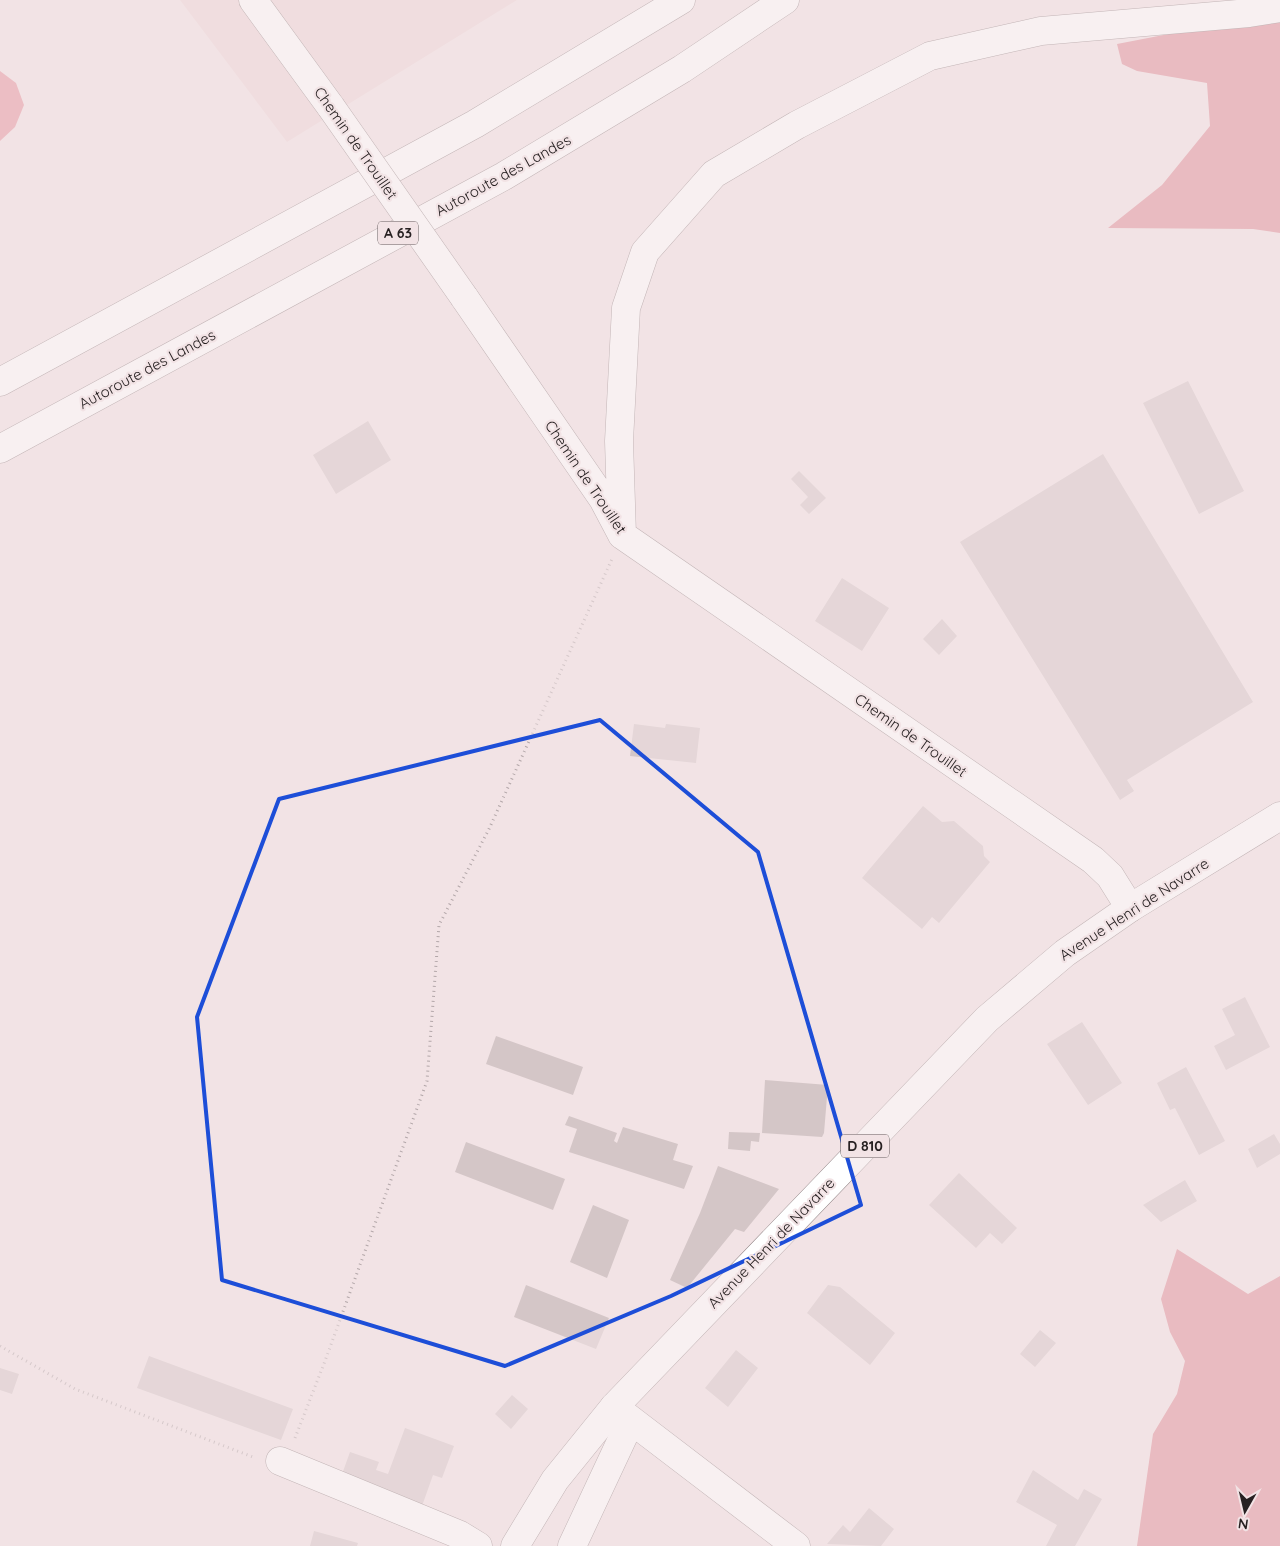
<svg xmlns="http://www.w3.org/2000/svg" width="1280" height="1546" font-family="Quicksand,sans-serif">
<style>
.built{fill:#edd6d7}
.forest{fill:#dd8a94}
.water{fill:#e5919b}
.building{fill:#d4c6c7}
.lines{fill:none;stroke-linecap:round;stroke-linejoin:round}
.minor-casing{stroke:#8a7d7e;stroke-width:29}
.major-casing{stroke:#8a7d7e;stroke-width:29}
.highway-casing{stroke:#8a7d7e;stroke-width:29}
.path{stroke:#b3a7a9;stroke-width:3;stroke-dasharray:1 4;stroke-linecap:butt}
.minor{stroke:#fff;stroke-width:28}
.major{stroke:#fff;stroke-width:28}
.highway{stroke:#fff;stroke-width:28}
.minor-bridge-casing{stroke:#8a7d7e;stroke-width:29;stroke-linecap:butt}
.minor-bridge{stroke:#fff;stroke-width:28}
.marked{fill:none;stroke:#1d4ed8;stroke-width:4;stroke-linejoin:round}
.labels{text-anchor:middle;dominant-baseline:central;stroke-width:4.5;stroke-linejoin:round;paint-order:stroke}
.shield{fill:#f2e3e5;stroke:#645b5c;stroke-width:1}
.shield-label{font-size:14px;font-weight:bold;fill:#272122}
.street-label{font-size:15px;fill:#272122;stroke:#f2e3e5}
</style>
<rect width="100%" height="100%" fill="#f2e3e5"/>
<path class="built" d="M180 0H517L287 142Z"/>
<path class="forest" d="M1280 22V233L1253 229 1108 228 1162 185 1210 126 1207 83 1137 71 1122 64 1117 44 1205 27Z
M1177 1249 1248 1294 1280 1276V1546H1137L1153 1434 1177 1394 1185 1361 1170 1332 1161 1299Z"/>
<path class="water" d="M0 71 16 83 24 105 15 127 0 141Z"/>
<path class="building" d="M1188 381 1244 491 1199 514 1143 403Z
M368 421 391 460 336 494 313 455Z
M1103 454 1253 702 1127 780 1134 791 1120 800 960 542Z
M799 471 826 498 809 514 800 505 808 497 791 479Z
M842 578 889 608 862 651 815 621Z
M942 619 957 636 939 655 923 639Z
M634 724 665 728 666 724 700 728 696 763 630 756Z
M923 806 942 822 954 821 983 846 984 856 990 862 939 923 932 917 922 929 862 878Z
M1245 997 1270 1047 1226 1070 1214 1046 1235 1035 1222 1009Z
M1082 1022 1122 1083 1088 1105 1047 1044Z
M496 1036 583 1067 573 1095 486 1064Z
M1186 1067 1225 1141 1199 1155 1175 1108 1170 1110 1157 1083Z
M765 1080 828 1085 824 1133 822 1137 762 1133Z
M569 1116 617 1133 614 1141 617 1143 623 1127 678 1144 673 1160 693 1166 684 1189 569 1152 577 1129 565 1125Z
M729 1132 760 1133 759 1142 751 1141 750 1151 728 1149Z
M1274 1134 1280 1144V1154L1257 1168 1248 1149Z
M466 1142 565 1179 553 1210 455 1172Z
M718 1166 779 1189 744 1232 735 1229 687 1288 670 1280 700 1213Z
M959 1173 1017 1228 1002 1244 990 1233 976 1248 929 1205Z
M1185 1180 1197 1201 1161 1222 1143 1205Z
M593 1205 629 1220 607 1278 570 1262Z
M526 1285 609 1318 596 1349 514 1317Z
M828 1285 840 1287 895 1333 870 1365 807 1313Z
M1040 1330 1056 1343 1035 1367 1020 1354Z
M736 1350 758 1368 728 1407 705 1388Z
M149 1356 293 1409 281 1440 137 1388Z
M0 1368 19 1374 12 1394 0 1390Z
M512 1395 528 1409 511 1429 495 1414Z
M405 1428 454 1446 442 1478 433 1475 422 1506 341 1477 350 1452 379 1462 376 1470 388 1474Z
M1033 1470 1078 1500 1084 1489 1102 1499 1075 1546H1046L1057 1525 1016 1502Z
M869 1508 894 1529 881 1546 827 1544 843 1525 850 1532Z
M314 1531 358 1543 357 1546H310Z"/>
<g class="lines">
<defs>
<path id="minor" d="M253 0 331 107
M464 297 603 499 622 535 1093 860 1110 876 1130 908
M622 535 619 441 626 308 645 252 714 174 797 125 930 56 1041 31 1249 13 1280 8
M614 1407 796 1546
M280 1461 460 1535 478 1546
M572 1546 631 1420"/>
<path id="major" d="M515 1546 555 1480 614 1407 987 1019 1065 953 1130 908 1280 816"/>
<path id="highway" d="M0 382 475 124 681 0
M0 449 504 176 682 69 785 0"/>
</defs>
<use href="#minor" class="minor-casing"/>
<use href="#major" class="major-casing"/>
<use href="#highway" class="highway-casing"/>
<path class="path" d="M0 1346 75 1389 253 1457
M295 1438 325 1361 427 1081 439 925 489 829 612 559"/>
<use href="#minor" class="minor"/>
<use href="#major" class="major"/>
<use href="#highway" class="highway"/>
<defs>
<path id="minor-bridge" d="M331 107 464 297"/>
</defs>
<use href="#minor-bridge" class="minor-bridge-casing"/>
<use href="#minor-bridge" class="minor-bridge"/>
</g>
<path d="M0 0H1280V1546H0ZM600 720 758 852 861 1205 671 1296 505 1366 222 1280 197 1017 279 799Z" fill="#f2e3e5" fill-opacity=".55" fill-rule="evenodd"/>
<path class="marked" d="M600 720 758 852 861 1205 671 1296 505 1366 222 1280 197 1017 279 799Z"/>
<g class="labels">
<g class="shield">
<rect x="378" y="221.5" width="40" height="23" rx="4"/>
<rect x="841" y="1134.5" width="48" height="23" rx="4"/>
</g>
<g class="shield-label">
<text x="398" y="233">A 63</text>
<text x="865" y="1146">D 810</text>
</g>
<g class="street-label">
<text transform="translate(356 143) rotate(55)">Chemin de Trouillet</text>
<text transform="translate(503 175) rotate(-29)">Autoroute des Landes</text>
<text transform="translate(147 369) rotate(-28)">Autoroute des Landes</text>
<text transform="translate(586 477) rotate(56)">Chemin de Trouillet</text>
<text transform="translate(911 735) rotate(35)">Chemin de Trouillet</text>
<text transform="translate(1134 909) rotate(-33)">Avenue Henri de Navarre</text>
<text transform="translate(771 1243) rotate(-46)">Avenue Henri de Navarre</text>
</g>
</g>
<g transform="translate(1245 1511) rotate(188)" stroke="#f2e3e5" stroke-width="4" paint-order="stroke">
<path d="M0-4L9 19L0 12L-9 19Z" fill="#272122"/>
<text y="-8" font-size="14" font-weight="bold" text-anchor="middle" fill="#272122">N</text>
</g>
</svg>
